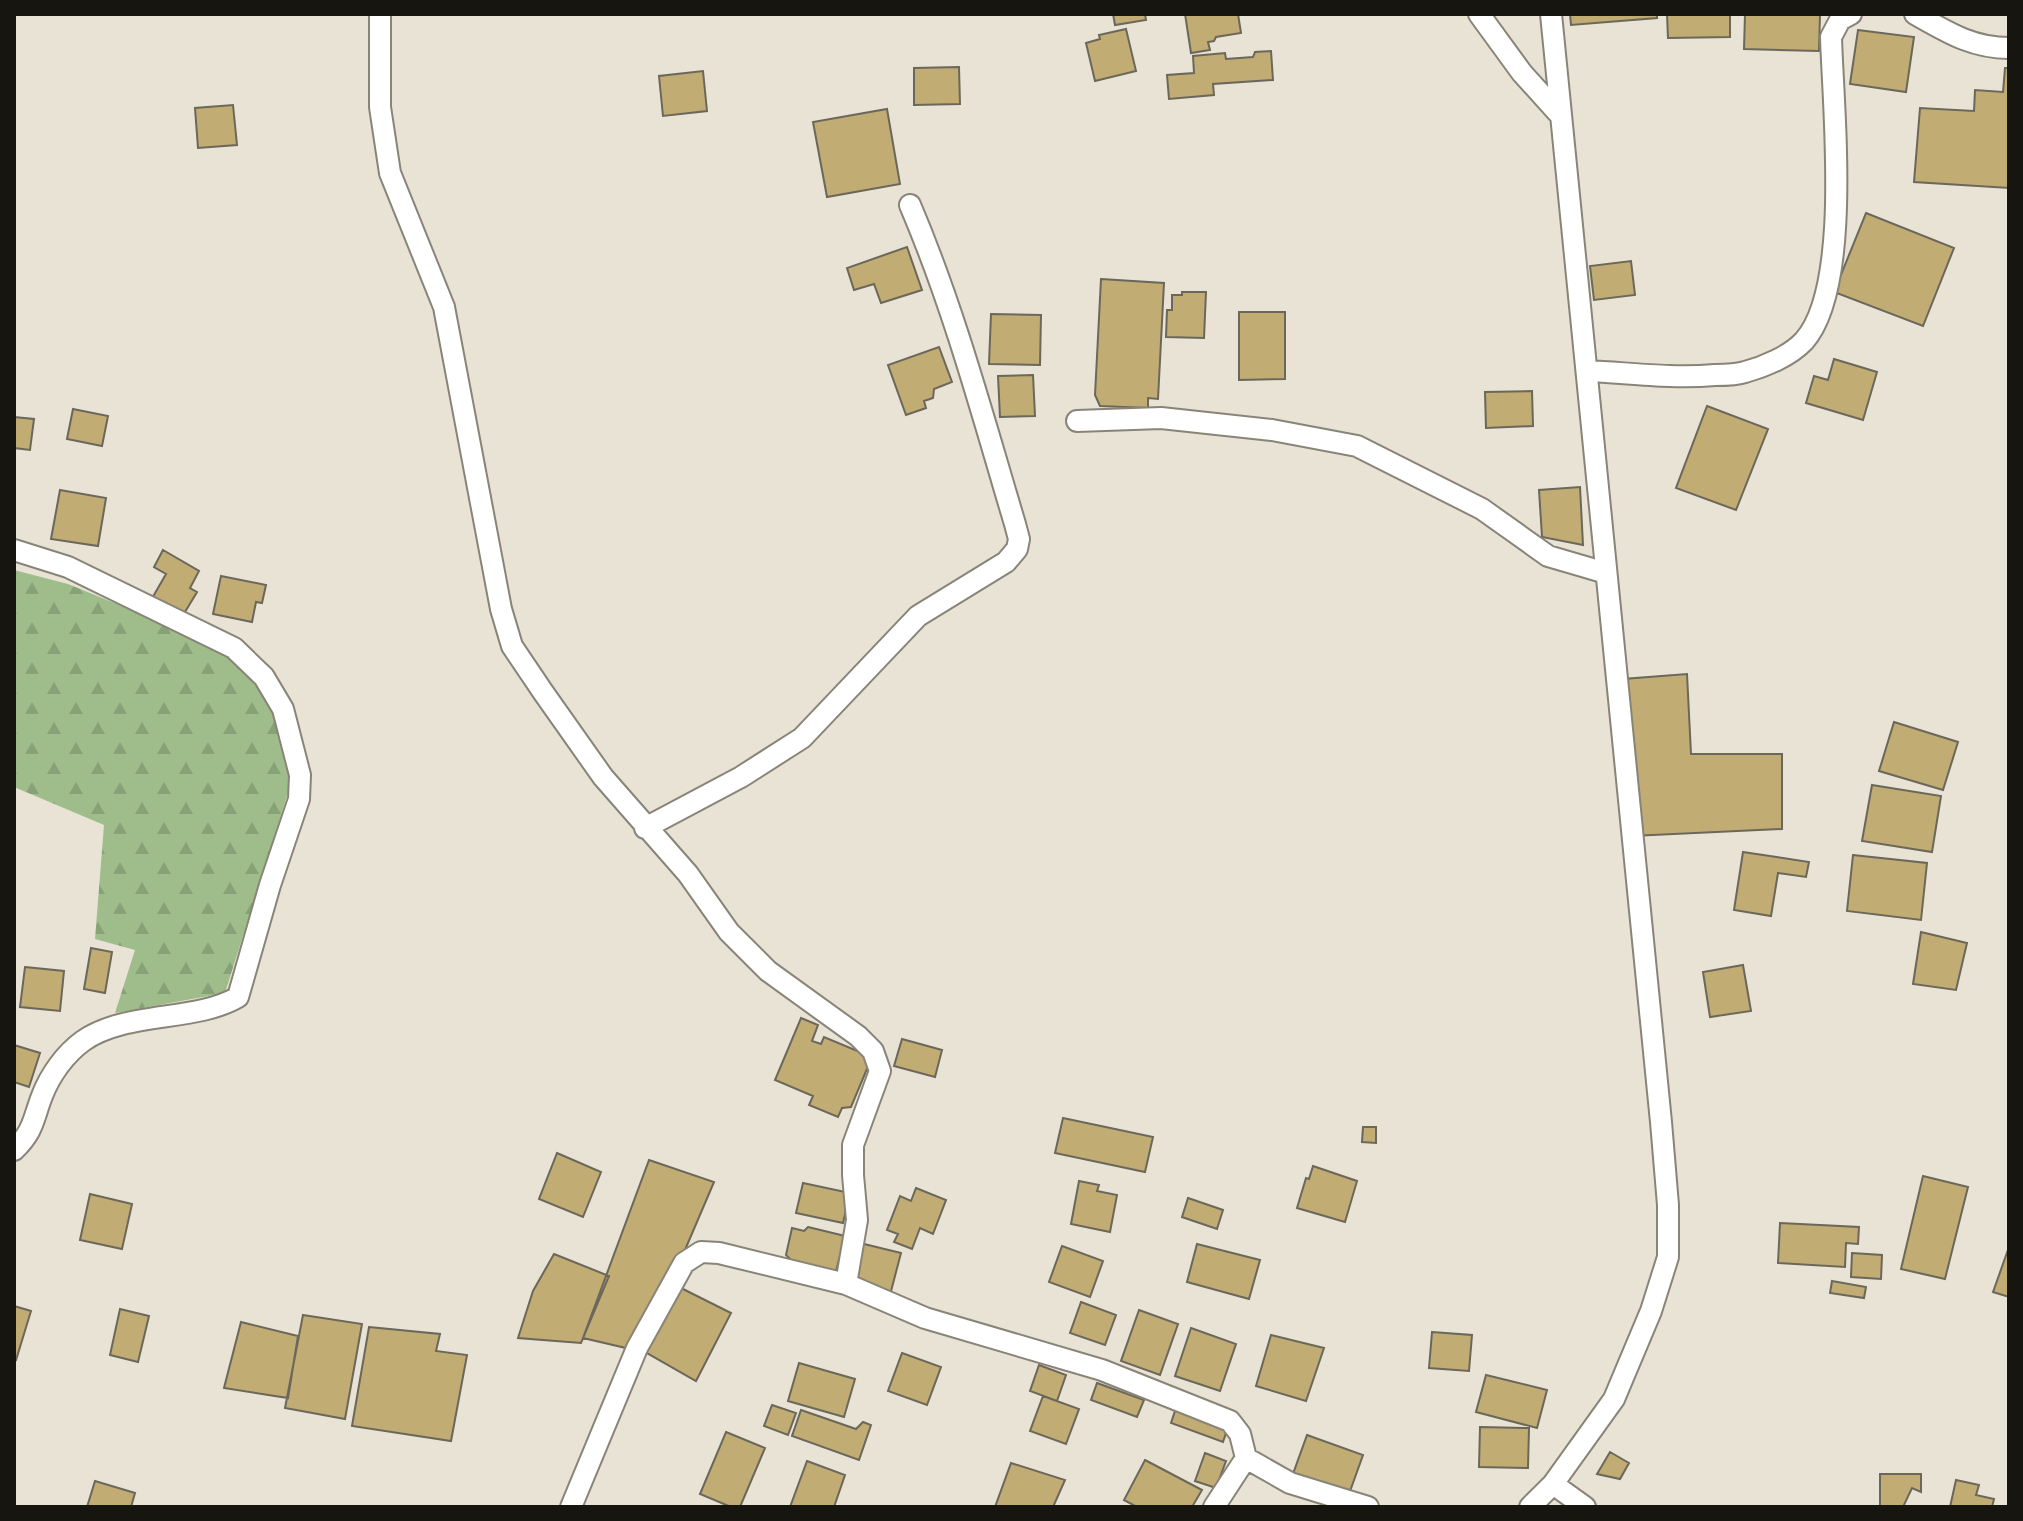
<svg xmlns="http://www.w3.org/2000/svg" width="2023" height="1521" font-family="'Libre Baskerville',serif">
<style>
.forest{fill:url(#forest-firs)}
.building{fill:#c1ac73;stroke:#6b675a;stroke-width:2}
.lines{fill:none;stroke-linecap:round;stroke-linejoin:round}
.minor-casing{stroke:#888477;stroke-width:24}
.minor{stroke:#fff;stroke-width:20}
</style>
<defs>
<pattern id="forest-firs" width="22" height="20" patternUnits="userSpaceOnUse" patternTransform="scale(2)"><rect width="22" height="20" fill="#9ebd8a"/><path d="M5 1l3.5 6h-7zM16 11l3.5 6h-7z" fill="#87a276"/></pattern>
</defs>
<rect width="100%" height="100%" fill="#e8e3d5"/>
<path class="forest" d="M14 570 68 584 134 611 231 657 253 677 275 718 291 783 225 993 115 1013 135 950 95 939 104 825 14 787Z"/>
<path class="building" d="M1113 14H1145L1146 20 1115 25Z
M1185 14H1238L1241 33 1216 37 1214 41 1208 42 1210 50 1191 53Z
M1570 14H1657V18L1571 25Z
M1667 14H1730V37L1668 38Z
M1745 14H1820L1819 51 1744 49Z
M1126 29 1136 71 1095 81 1086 43 1100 39 1099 35Z
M1858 30 1914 37 1906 92 1850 84Z
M1271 51 1273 80 1213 84 1214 95 1169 99 1167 75 1194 73 1193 56 1225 53 1226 59 1253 57 1255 52Z
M959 67 960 104 914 105V68Z
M2005 68H2009V188L1914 182 1920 108 1974 111 1975 90 2003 92Z
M703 71 707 111 663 116 659 76Z
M233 105 237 145 198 148 195 108Z
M887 109 900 184 827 197 813 122Z
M1866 213 1954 248 1923 326 1834 292Z
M907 247 922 290 881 303 874 284 854 290 847 268Z
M1631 261 1635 295 1594 300 1590 266Z
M1101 279 1164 283 1158 399 1148 398V408L1100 406 1095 395Z
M1182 292H1206L1204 338 1166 337 1167 310H1172V295H1182Z
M1239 312H1285V379L1239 380Z
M991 314 1041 315 1040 365 989 364Z
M939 347 952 382 934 389 933 398 924 401 926 408 906 415 888 365Z
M1834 359 1877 372 1863 420 1806 403 1814 376 1828 380Z
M1033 375 1035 416 1000 417 998 376Z
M1532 391 1533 426 1486 428 1485 392Z
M1707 406 1768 429 1736 510 1676 488Z
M73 409 108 416 102 446 67 439Z
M14 417 34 419 30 450 14 448Z
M1580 487 1583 545 1542 537 1539 490Z
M60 490 106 498 98 546 51 539Z
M163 550 199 571 190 588 197 592 182 617 151 600 166 574 154 567Z
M221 576 266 585 262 603 256 602 252 622 213 614Z
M1687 674 1691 754H1782V829L1632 836 1623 679Z
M1894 722 1958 742 1943 790 1879 771Z
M1872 785 1941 796 1932 852 1862 841Z
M1743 852 1809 862 1806 877 1778 873 1771 916 1734 910Z
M1853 855 1927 863 1921 920 1847 911Z
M1921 932 1967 943 1956 990 1913 984Z
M91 948 112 952 105 993 84 989Z
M1743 965 1751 1011 1710 1017 1703 972Z
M25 967 64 971 60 1011 20 1007Z
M801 1018 818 1025 812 1041 821 1044 824 1037 872 1057 851 1107 842 1108 838 1117 809 1105 813 1096 775 1080Z
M902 1039 942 1050 935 1077 894 1066Z
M14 1045 40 1053 29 1087 14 1082Z
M1063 1118 1153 1137 1145 1172 1055 1153Z
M1363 1127H1376V1143L1362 1142Z
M557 1153 601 1172 583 1217 539 1199Z
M649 1160 714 1182 685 1250 626 1348 583 1338Z
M1313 1166 1357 1181 1345 1222 1297 1208 1306 1178 1309 1179Z
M1923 1176 1968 1187 1945 1279 1901 1269Z
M1079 1181 1099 1185 1097 1191 1117 1195 1110 1232 1071 1224Z
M803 1183 850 1193 843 1223 796 1213Z
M916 1188 946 1200 933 1234 920 1228 912 1249 894 1242 898 1234 887 1230 900 1196 911 1201Z
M90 1194 132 1204 122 1249 80 1240Z
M1188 1198 1223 1210 1217 1229 1182 1217Z
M1780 1223 1859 1227 1858 1244 1846 1243 1845 1267 1778 1263Z
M808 1227 845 1236 835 1275 796 1265 786 1255 792 1228 804 1231Z
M860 1243 901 1253 890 1295 849 1285Z
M1197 1244 1260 1260 1249 1299 1187 1282Z
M1062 1246 1103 1261 1090 1297 1049 1282Z
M2009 1247V1297L1993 1292Z
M1852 1253 1882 1255 1881 1279 1851 1277Z
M554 1254 609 1276 581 1343 518 1338 533 1291Z
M1832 1281 1866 1287 1864 1298 1830 1293Z
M675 1285 731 1313 696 1381 640 1349Z
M1081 1302 1116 1315 1105 1345 1070 1333Z
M14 1306 31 1311 16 1360 14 1359Z
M120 1309 149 1316 138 1362 110 1355Z
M1139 1310 1178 1324 1160 1375 1121 1361Z
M303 1315 362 1324 345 1419 285 1408Z
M241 1322 298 1336 288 1398 224 1388Z
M369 1327 440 1334 436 1351 467 1355 451 1441 352 1426Z
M1191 1328 1236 1344 1220 1391 1175 1376Z
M1432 1332 1472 1335 1469 1371 1429 1368Z
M1271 1335 1324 1348 1306 1401 1256 1386Z
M902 1353 941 1367 927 1405 888 1391Z
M799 1363 855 1379 844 1417 788 1401Z
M1039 1365 1066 1375 1057 1401 1030 1391Z
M1486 1375 1547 1390 1537 1428 1476 1412Z
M1097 1383 1144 1400 1137 1417 1091 1400Z
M1043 1396 1079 1409 1066 1444 1030 1431Z
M1178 1402 1230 1421 1223 1442 1171 1423Z
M772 1405 796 1413 788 1435 764 1426Z
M801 1410 856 1429 863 1422 871 1425 859 1460 792 1436Z
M1480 1427 1529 1428 1528 1468 1479 1467Z
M726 1432 765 1448 740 1507H731L700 1494Z
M1307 1435 1363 1455 1349 1494 1293 1474Z
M1610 1452 1629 1463 1620 1479 1597 1474Z
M1205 1453 1226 1461 1216 1488 1195 1481Z
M1145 1460 1202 1490 1192 1507H1137L1124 1500Z
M807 1461 845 1475 834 1507H790Z
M1011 1463 1065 1480 1053 1507H995Z
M1880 1474H1921V1492L1912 1488 1903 1507H1880Z
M1956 1480 1979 1485 1976 1495 1994 1499 1992 1507H1950Z
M95 1481 135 1493 131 1507H87Z"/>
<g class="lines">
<defs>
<path id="minor" d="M380 14V107L390 173 444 307 501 609 512 646 543 692 603 777 688 874 729 932 768 971 858 1036 873 1051 880 1071 853 1145V1175L857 1220 846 1284
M1479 14 1522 73 1560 115
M1915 14C1947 32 1972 48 2009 48
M1588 371C1630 373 1673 379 1715 375 1725 375 1736 375 1745 372 1764 367 1790 356 1804 341 1852 287 1833 109 1831 37L1840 20 1851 14
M1077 421 1161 418 1272 430 1357 446 1482 509 1548 556 1606 573
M14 550 68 567 234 648 264 677 283 709 300 775 299 799 270 885 238 997C196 1022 125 1011 83 1041 65 1054 50 1075 42 1096 33 1119 34 1131 14 1150
M645 828 741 777 802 738 918 616 1006 562 1017 549 1019 539 1015 524C983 417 954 308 910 205
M1553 1484 1585 1507
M571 1507 637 1348 684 1263 701 1252 719 1253 846 1284 925 1318 1102 1370 1230 1421 1240 1434 1246 1458 1290 1483 1368 1507
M1214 1507 1246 1458
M1530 1507 1553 1484 1614 1399 1651 1311 1668 1257V1205L1661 1122 1551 14"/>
</defs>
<use href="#minor" class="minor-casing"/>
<use href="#minor" class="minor"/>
</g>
<rect width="2023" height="1521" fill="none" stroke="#171510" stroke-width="32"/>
</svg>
